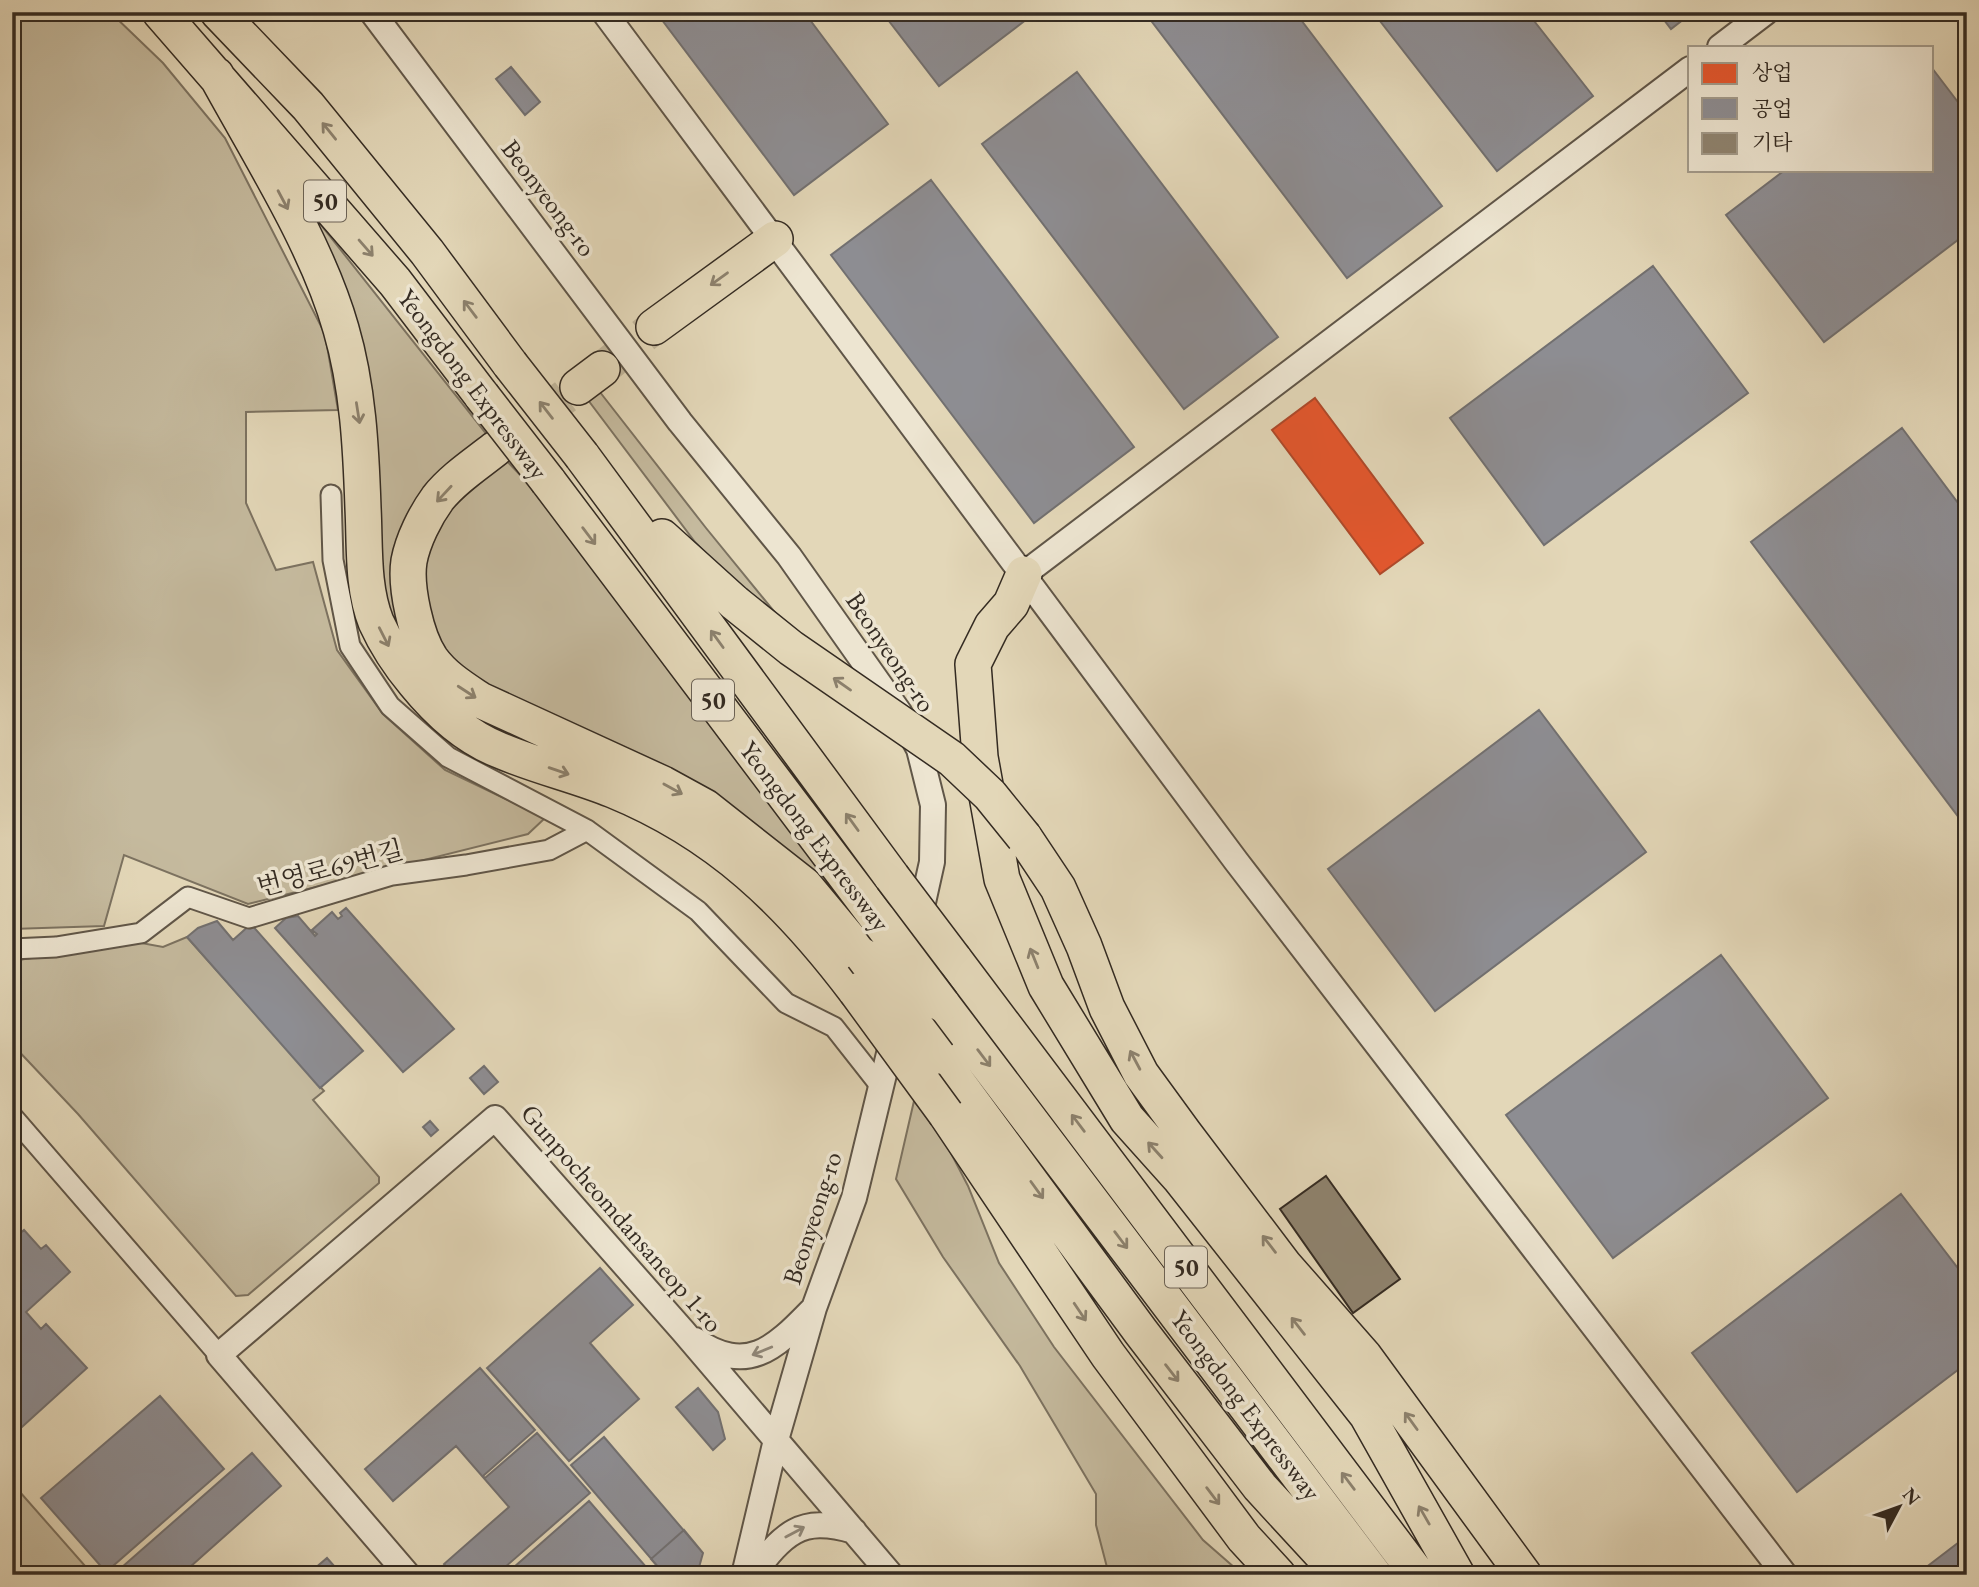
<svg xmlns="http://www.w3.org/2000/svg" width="1979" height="1587" font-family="'EB Garamond','Noto Serif KR',serif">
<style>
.green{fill:#c5ba9e;stroke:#7c7260;stroke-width:2}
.shops{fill:#e4572e;stroke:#af4a2a;stroke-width:2}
.industry{fill:#8d8d92;stroke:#727070;stroke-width:2}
.building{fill:#8f8470;stroke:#342b22;stroke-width:2}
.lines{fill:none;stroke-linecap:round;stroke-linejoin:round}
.motorway-tunnel{stroke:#c0b59a;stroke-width:35;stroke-dasharray:35 18;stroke-linecap:butt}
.minor-casing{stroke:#605648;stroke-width:23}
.tertiary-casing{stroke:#605648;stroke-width:28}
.motorway-casing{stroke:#342b22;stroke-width:38}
.minor{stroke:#ede5d1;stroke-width:19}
.tertiary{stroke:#ede5d1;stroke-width:24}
.motorway{stroke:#e3d7b8;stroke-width:35}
.motorway-bridge-casing{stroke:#342b22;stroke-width:38;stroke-linecap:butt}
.motorway-bridge{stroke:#e3d7b8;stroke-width:35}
.oneway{stroke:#8c816d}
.oneway2{stroke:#90887a}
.labels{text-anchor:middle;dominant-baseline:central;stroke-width:7;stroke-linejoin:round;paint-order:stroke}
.shield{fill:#ede5d1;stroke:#6c6356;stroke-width:2}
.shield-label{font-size:24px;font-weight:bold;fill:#342b22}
.street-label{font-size:26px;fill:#342b22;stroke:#ede5d1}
</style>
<rect width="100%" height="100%" fill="#e3d7b8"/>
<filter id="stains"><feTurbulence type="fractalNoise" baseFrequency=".00286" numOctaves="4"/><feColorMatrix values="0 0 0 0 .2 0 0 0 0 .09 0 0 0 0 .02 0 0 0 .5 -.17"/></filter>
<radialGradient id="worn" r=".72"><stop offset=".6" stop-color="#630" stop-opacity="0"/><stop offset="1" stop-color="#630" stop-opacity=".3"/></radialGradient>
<path class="green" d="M12 12H110L163 63 225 138 325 334 338 410 246 412V503L276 570 313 562 337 650 383 714 445 770 545 818 528 834 248 904 124 855 104 926 12 929Z
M306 206 491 440 425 498 410 631 399 636 386 603Z
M596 387 706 528 799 642 754 602 695 542 585 396Z
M502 456 527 482 851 911 845 914 483 689 438 643 419 567 445 504Z
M187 937 324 1091 313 1100 379 1177V1183L248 1295 236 1296 78 1114 12 1044V961L136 942 163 947Z
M914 1101 939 1130 968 1186 999 1263 1054 1347 1203 1540 1243 1575H1109L1096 1525V1494L1020 1366 943 1257 896 1179Z
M12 1483 93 1575H12Z"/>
<path class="shops" d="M1315 398 1423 543 1380 574 1272 430Z"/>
<path class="industry" d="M656 12H804L888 124 794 195Z
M882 12H1034L1035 13 939 86Z
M1149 12H1295L1442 206 1347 278 1146 14Z
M1373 12H1527L1593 96 1497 171Z
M1658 12H1693L1671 29Z
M511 67 540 102 525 115 496 79Z
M1932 68 1967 114V233L1824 342 1726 215 1785 170H1932Z
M1077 72 1278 337 1184 409 982 144Z
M931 180 1134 447 1034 523 831 255Z
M1653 266 1748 393 1544 545 1450 418Z
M1902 428 1967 515V814L1960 819 1751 542Z
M1539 710 1646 852 1435 1011 1328 869Z
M346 908 454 1029 403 1072 275 928 286 918 298 916 315 936 317 934 312 930 332 912 338 919 342 916 340 913Z
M217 921 233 940 251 924 363 1051 320 1088 187 937 198 928Z
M1721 955 1828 1098 1613 1258 1506 1115Z
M484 1066 498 1082 484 1094 470 1078Z
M430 1121 438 1130 431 1136 423 1127Z
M1901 1194 1967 1280V1363L1797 1492 1692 1353Z
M24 1230 41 1249 46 1245 70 1272 26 1312 41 1329 46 1324 87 1368 12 1436V1240Z
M600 1268 633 1305 590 1343 639 1399 569 1461 487 1368Z
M480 1368 535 1430 483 1476 485 1478 537 1433 590 1493 496 1575H453L444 1564 509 1507 456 1446 393 1501 365 1469Z
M698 1388 718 1412 725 1439 713 1450 676 1407Z
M160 1396 224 1469 106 1572 41 1498Z
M604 1437 703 1553 698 1571 700 1575H665L571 1465Z
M252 1453 281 1486 181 1575H113Z
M589 1501 653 1575H505Z
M684 1530 703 1553 698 1571 701 1574 665 1575 651 1559Z
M1967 1536V1575H1916Z
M327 1558 342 1575H307Z"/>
<path class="building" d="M1326 1176 1400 1279 1353 1313 1280 1209Z
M12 1505 20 1515 12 1522Z"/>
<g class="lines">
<path class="motorway-tunnel" d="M602 369 654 327
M495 449 578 387"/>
<defs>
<path id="minor" d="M331 495 333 560 350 646 390 706 448 757 587 830 698 911 786 1003 834 1027 882 1088
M12 949 56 947 141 933 188 897 249 918 392 875 466 865 549 850 587 830
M12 1116 219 1355"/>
<path id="tertiary" d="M372 12 680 422 789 556 899 712 919 749 933 805 932 862 908 970
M604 12 1236 861 1785 1575
M1720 47 1766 12
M1024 574 1690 69
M695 1340C747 1375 774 1349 811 1311
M408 1575 219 1355 495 1118 683 1331 891 1575
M744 1575 776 1440 814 1308 854 1198 894 1033
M752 1575C784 1534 799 1515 854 1531"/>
<path id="motorway" d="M160 12 395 282 482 396
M218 12 308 106 427 252 510 364
M216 75C259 154 317 244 341 329 358 387 361 448 363 508 365 545 362 587 376 622 386 644 399 664 415 683 437 710 466 737 499 750 536 766 576 775 613 790 718 833 788 901 856 991
M654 327 775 239
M578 387 602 369
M495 449C476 464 453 479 438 498 425 516 413 540 409 561 405 587 416 637 431 659 444 677 462 688 480 700L663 784 705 807 804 885 863 956
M582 456 892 877
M548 481 878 919
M662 537 735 603
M1024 574 1011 604 992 626 973 664 980 757 1002 879 1046 986 1127 1119 1179 1177 1367 1415 1457 1575
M1024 837 1058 888 1084 946 1107 1008 1141 1074 1184 1133 1284 1265 1364 1356 1524 1575
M954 959 1418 1575
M942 1004 1374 1575
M938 1056 1141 1332 1260 1487 1341 1575
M946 1114 1108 1355 1244 1538 1278 1575"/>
</defs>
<use href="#minor" class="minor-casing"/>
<use href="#tertiary" class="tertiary-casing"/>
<use href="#motorway" class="motorway-casing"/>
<use href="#minor" class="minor"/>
<use href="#tertiary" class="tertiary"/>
<use href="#motorway" class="motorway"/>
<defs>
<path id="motorway-bridge" d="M510 364 582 456
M482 396 548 481
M735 603 791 648 952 759 990 795 1024 837
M892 877 954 959
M878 919 942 1004
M863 956 938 1056
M856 991 946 1114"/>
</defs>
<use href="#motorway-bridge" class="motorway-bridge-casing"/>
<use href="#motorway-bridge" class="motorway-bridge"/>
</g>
<defs><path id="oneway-shaft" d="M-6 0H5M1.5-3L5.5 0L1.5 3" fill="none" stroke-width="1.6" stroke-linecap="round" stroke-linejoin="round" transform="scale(1.75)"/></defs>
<g class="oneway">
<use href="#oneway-shaft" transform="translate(329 131) rotate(-129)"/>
<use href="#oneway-shaft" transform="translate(283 200) rotate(62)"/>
<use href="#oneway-shaft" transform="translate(366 248) rotate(49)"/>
<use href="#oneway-shaft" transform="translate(719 279) rotate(144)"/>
<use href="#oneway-shaft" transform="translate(470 309) rotate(-127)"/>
<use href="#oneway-shaft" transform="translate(546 410) rotate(-128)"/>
<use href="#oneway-shaft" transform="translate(358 413) rotate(81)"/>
<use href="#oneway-shaft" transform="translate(444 494) rotate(133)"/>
<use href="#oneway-shaft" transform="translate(589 536) rotate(53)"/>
<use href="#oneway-shaft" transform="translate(384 637) rotate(63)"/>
<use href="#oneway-shaft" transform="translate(717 639) rotate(-126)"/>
<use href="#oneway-shaft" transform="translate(842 684) rotate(-145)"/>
<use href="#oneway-shaft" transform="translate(467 692) rotate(33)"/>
<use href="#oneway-shaft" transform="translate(559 771) rotate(19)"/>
<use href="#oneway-shaft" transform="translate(673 789) rotate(29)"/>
<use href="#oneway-shaft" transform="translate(852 822) rotate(-126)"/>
<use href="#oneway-shaft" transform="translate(1034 958) rotate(-112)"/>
<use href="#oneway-shaft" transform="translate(984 1058) rotate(53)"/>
<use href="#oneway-shaft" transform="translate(1135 1060) rotate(-118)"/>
<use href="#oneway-shaft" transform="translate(1078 1123) rotate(-127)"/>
<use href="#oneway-shaft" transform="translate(1155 1150) rotate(-132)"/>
<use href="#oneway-shaft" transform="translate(1037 1190) rotate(54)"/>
<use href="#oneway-shaft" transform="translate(1121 1240) rotate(53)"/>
<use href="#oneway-shaft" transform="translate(1269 1244) rotate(-128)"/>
<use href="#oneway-shaft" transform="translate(1080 1312) rotate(56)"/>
<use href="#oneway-shaft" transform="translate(1298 1326) rotate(-128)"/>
<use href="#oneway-shaft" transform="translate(1172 1373) rotate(52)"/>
<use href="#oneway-shaft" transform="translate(1411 1421) rotate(-126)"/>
<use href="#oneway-shaft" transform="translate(1348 1481) rotate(-127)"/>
<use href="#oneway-shaft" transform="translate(1213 1496) rotate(53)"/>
<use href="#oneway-shaft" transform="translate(1424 1515) rotate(-120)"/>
</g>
<g class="oneway2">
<use href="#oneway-shaft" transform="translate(762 1351) rotate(158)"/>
<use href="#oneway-shaft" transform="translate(795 1532) rotate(-28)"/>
</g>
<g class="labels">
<g class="shield">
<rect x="304" y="180.5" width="42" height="41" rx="5"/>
<rect x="692" y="679.5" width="42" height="41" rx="5"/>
<rect x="1165" y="1246.5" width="42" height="41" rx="5"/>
</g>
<g class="shield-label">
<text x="325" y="201">50</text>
<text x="713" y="700">50</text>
<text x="1186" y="1267">50</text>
</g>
<g class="street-label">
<text transform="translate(549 198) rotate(53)">Beonyeong-ro</text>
<text transform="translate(473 384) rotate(53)">Yeongdong Expressway</text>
<text transform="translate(891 652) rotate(56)">Beonyeong-ro</text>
<text transform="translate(815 836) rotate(53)">Yeongdong Expressway</text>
<text transform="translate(330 868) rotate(-15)">번영로69번길</text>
<text transform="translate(622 1218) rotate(49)">Gunpocheomdansaneop 1-ro</text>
<text transform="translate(812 1218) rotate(-72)">Beonyeong-ro</text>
<text transform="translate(1246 1405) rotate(53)">Yeongdong Expressway</text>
</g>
</g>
<rect width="1979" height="1587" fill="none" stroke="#e3d7b8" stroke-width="42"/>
<rect x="14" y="14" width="1951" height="1559" fill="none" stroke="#342b22" stroke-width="3.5"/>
<rect x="21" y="21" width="1937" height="1545" fill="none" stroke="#342b22" stroke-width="2"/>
<rect x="1688" y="46" width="245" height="126" fill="#ede5d1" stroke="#a39b8b" stroke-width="2"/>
<rect x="1702" y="63" width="35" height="21" fill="#e4572e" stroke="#a39b8b" stroke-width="2"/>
<text x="1752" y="80" font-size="21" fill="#342b22">상업</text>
<rect x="1702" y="98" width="35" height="21" fill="#8d8d92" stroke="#a39b8b" stroke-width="2"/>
<text x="1752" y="116" font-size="21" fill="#342b22">공업</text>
<rect x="1702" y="133" width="35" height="21" fill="#8f8470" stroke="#a39b8b" stroke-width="2"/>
<text x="1752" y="150" font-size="21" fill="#342b22">기타</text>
<g transform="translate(1899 1507) rotate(49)" stroke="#ede5d1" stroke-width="5" paint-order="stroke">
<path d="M0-5L12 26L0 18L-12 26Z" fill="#342b22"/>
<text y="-10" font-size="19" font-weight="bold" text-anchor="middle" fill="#342b22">N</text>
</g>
<rect width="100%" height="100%" filter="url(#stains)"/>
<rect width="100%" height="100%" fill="url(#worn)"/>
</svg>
